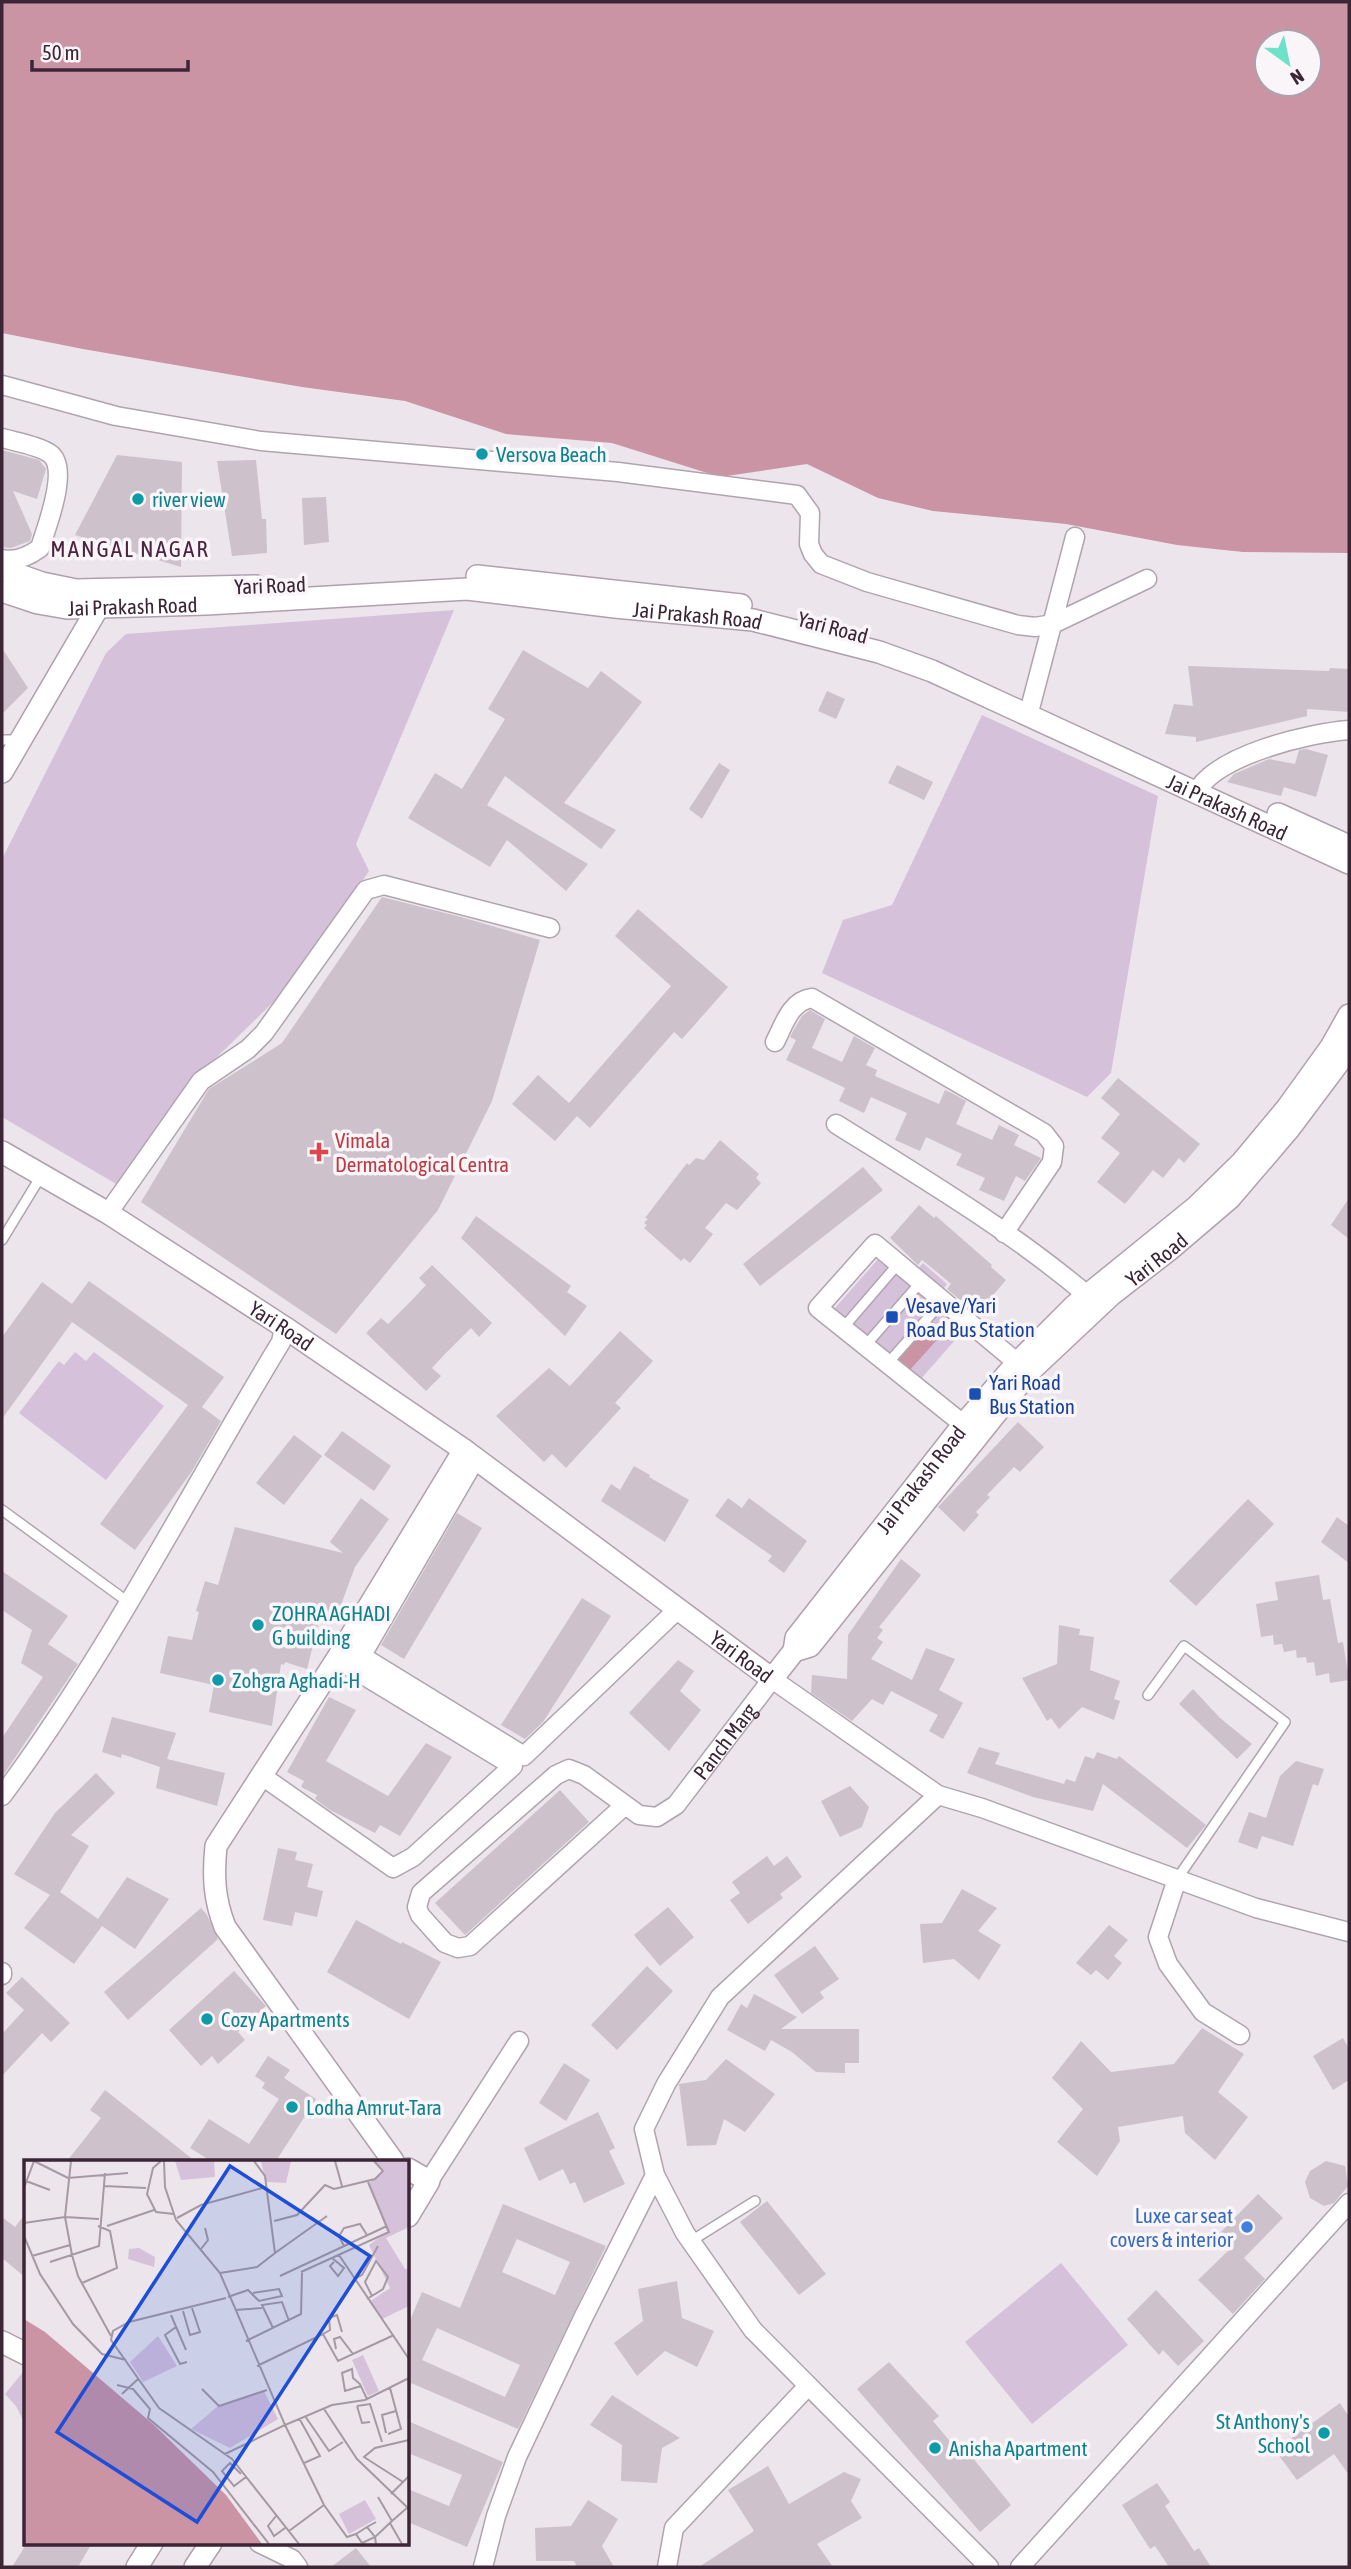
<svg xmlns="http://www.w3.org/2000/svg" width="1351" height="2569" font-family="'Asap Condensed',sans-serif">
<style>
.green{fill:#d6c1db}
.water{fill:#ca94a5;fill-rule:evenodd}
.building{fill:#cdc1cb;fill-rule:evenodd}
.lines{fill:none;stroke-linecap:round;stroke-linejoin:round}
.lane-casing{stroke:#b0a4ae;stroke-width:12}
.street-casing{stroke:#b0a4ae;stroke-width:21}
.secondary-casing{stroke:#b19fae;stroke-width:24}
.lane{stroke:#fff;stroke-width:9}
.street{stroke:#fff;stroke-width:18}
.secondary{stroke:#fff;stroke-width:21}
.culture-dot{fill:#0f9aa8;stroke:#f9f5f9;stroke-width:2.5}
.health-dot{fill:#e0444e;stroke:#f9f5f9;stroke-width:2.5}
.transit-dot{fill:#1a4fb4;stroke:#f9f5f9;stroke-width:2.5}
.shop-dot{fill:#3f7fe0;stroke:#f9f5f9;stroke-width:2.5}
.labels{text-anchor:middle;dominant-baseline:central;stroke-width:7;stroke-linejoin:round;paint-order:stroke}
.culture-label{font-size:21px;fill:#0d838f;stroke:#f9f5f9;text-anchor:start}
.street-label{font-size:21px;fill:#3c2636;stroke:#f9f5f9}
.health-label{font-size:21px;fill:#be3a42;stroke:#f9f5f9;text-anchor:start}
.transit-label{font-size:21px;fill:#164399;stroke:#f9f5f9;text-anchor:start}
.shop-label{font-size:21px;fill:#366cbe;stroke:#f9f5f9;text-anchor:end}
.neighbourhood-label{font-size:23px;letter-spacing:2px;fill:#4c2440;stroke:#f9f5f9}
.inset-road{fill:none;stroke:#a699a3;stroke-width:2}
.view{fill:#1d4ed8;fill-opacity:0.15;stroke:#1d4ed8;stroke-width:3.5}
.inset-edge{fill:none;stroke:#3c2636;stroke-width:3.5}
</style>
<rect width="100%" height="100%" fill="#ece5ec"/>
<path class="green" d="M454 610 356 844 369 871 296 980 180 1093 123 1188 2 1117V859L106 653 126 634Z
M982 715 1158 796 1111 1073 1087 1097 822 973 843 920 892 905Z
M887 1249 915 1272 923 1263 947 1284 940 1293 971 1322 919 1381 835 1308Z
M75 1352 86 1361 94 1352 164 1406 106 1480 19 1413 59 1361 64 1365Z
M1061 2263 1128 2345 1032 2424 965 2342Z
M23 2372 26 2374V2426L16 2406 5 2394Z"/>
<path class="water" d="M2 2H1349V553L1243 552 1177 545 1066 524 933 511 878 498 807 464 720 477 612 443 506 434 405 401 302 387 83 349 2 333ZM1267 42H1309V84H1267Z
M928 1318 944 1332 909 1371 893 1358Z"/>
<path class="building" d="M2 450 39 460 46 469 37 499 13 491 32 534 30 541 11 548 2 547Z
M117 455 182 462 181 567 75 535Z
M256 460 262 519H266L267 553 232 556 217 461Z
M326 497 329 542 304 545 302 498Z
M2 648 28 688 2 714Z
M523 650 588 688 601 671 642 702 564 803 616 830 601 849 505 776 487 805 588 864 566 891 507 840 490 867 408 818 435 773 462 789 505 719 488 709Z
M1188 666 1329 671 1330 668 1349 669V712L1307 709V716L1196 742V737L1165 734 1174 704 1193 706Z
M827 691 845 699 836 719 818 711Z
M1306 749 1328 755 1316 797 1284 787 1281 796 1227 782 1234 774 1269 759 1295 764 1299 750Z
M719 763 730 770 702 819 689 809Z
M897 765 933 782 924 800 888 783Z
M382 897 461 917 540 940 492 1101 438 1210 336 1334 141 1202 209 1089 282 1043Z
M638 909 728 987 682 1039 674 1032 590 1128 577 1116 555 1141 512 1104 538 1075 569 1103 671 986 615 936Z
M810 1010 825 1019 812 1048 842 1062 854 1036 875 1048 866 1065 877 1070 875 1076 939 1104 945 1090 952 1093 966 1101 956 1124 992 1140 999 1125 1019 1135 1014 1145 1041 1158 1025 1181 1016 1176 1004 1201 979 1190 985 1178 956 1165 962 1154 926 1137 920 1151 895 1140 907 1113 871 1097 864 1113 839 1101 845 1088 786 1060 796 1040 790 1037 792 1033 802 1016Z
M1118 1078 1200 1144 1184 1163 1179 1158 1163 1178 1153 1170 1125 1204 1097 1182 1120 1153 1101 1138 1120 1114 1101 1098Z
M720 1140 759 1174 756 1178 761 1183 737 1210 726 1203 705 1228 713 1234 690 1263 684 1258 681 1261 644 1228 647 1225 644 1223 648 1219 645 1218 687 1163 689 1165 696 1158 704 1160Z
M863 1167 883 1190 760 1286 743 1264Z
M1349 1198V1239L1331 1225Z
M919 1205 934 1218 936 1216 992 1265 991 1267 1006 1280 977 1314 947 1289 951 1284 937 1272 922 1260 918 1265 890 1238Z
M476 1216 571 1286 567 1292 587 1306 565 1336 461 1238Z
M432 1265 492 1323 479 1337 471 1328 445 1354 432 1368 441 1376 426 1391 366 1333 381 1318 388 1324 412 1300 426 1285 419 1278Z
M89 1281 224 1377 202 1407 221 1421 192 1471 135 1550 100 1524 188 1405 72 1322 2 1419V1337L42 1282 72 1304Z
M620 1331 653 1361 615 1403 621 1408 566 1468 552 1454 544 1462 496 1416 549 1368 570 1386Z
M1018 1422 1044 1447 1020 1472 1014 1467 987 1495 990 1497 976 1512 979 1515 964 1532 938 1507Z
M342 1431 391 1466 374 1491 324 1455Z
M294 1435 322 1456 284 1505 256 1483Z
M634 1466 650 1475 649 1477 689 1500 665 1542 601 1501 611 1484 620 1490Z
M361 1498 389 1519 355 1567 335 1621 320 1617 307 1669 285 1662 284 1665 281 1664 272 1726 209 1712 214 1685 160 1673 168 1636 192 1640 199 1612 196 1611 205 1581 218 1585 235 1527 343 1553 330 1542Z
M728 1498 742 1508 749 1498 807 1541 784 1573 768 1561 772 1556 715 1516Z
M1248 1499 1274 1524 1196 1606 1169 1581Z
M457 1513 482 1528 404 1659 381 1645Z
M1337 1517 1349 1526V1563L1321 1542Z
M901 1559 921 1575 879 1627 883 1630 877 1638 883 1642 871 1659 912 1680 926 1648 955 1659 939 1690 963 1703 943 1739 929 1731 938 1715 891 1691 883 1705 872 1699 852 1721 811 1693 812 1675 847 1679 848 1635Z
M2 1571 68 1616 48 1644 78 1664 2 1777V1738L43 1677 21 1663 32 1630 2 1610Z
M1319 1575 1323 1600 1330 1599 1338 1643 1343 1642 1349 1680 1330 1683 1329 1673 1316 1676 1314 1662 1307 1663 1306 1657 1297 1658 1296 1650 1284 1652 1282 1644 1274 1645 1273 1635 1261 1637 1256 1604 1278 1600 1275 1582Z
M582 1598 611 1616 543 1722 525 1739 501 1725Z
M1059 1625 1080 1629 1079 1635 1094 1637 1090 1670 1120 1681 1114 1699 1120 1701 1114 1720 1082 1707 1059 1729 1051 1718 1047 1721 1022 1678 1057 1664Z
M678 1660 694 1671 680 1691 701 1710 669 1751 629 1713Z
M1193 1689 1220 1718 1252 1744 1237 1759 1179 1704Z
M329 1697 356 1710 326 1761 388 1796 426 1743 452 1757 400 1836 380 1825 375 1833 330 1810 315 1799 317 1795 301 1787 304 1781 287 1772Z
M112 1717 176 1733 167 1759 225 1773 217 1806 156 1788 160 1767 122 1754 121 1758 102 1752Z
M979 1747 1000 1753 995 1764 1064 1784 1066 1779 1075 1782 1085 1756 1094 1759 1097 1752 1117 1759 1119 1756 1206 1825 1187 1848 1103 1784 1093 1811 1033 1797 967 1773Z
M1296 1761 1324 1769 1318 1786 1313 1784 1293 1846 1262 1836 1257 1849 1238 1842 1249 1812 1266 1818 1280 1776Z
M96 1773 115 1793 71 1835 89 1846 60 1892 98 1919 127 1877 169 1899 135 1949 102 1926 74 1964 24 1928 50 1895 14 1874 55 1813Z
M850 1786 869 1807 862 1827 840 1837 821 1801Z
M560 1790 589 1822 465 1935 435 1903Z
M278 1848 297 1852 295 1860 313 1864 307 1887 323 1891 317 1917 295 1912 292 1926 263 1920Z
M767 1856 774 1866 787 1856 802 1877 780 1894 783 1898 748 1924 730 1900 740 1893 732 1882Z
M962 1889 997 1908 978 1931 1001 1945 979 1980 954 1959 923 1963 920 1924 942 1923Z
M668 1907 694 1937 660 1966 634 1935Z
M201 1908 207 1915 218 1939 128 2020 104 1992Z
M356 1920 401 1944 402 1942 441 1962 409 2019 327 1972Z
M1109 1925 1128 1940 1114 1956 1122 1963 1108 1980 1096 1970 1091 1975 1076 1963Z
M815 1946 839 1979 820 1992 824 1998 802 2014 774 1975Z
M647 1966 673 1991 617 2050 591 2025Z
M234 1971 266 2006 238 2032 245 2040 218 2064 212 2056 201 2066 169 2030Z
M22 1977 70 2023 51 2042 42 2033 2 2076V2034L24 2010 6 1993Z
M754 1994 797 2017 781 2029H859V2063H845V2073L816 2072 792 2052 771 2040 765 2051 727 2030 741 2004 747 2008Z
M1202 2028 1244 2054 1218 2092 1248 2117 1215 2160 1185 2133 1183 2116 1118 2127 1120 2141 1097 2176 1057 2142 1083 2109 1052 2078 1081 2041 1111 2072 1174 2064Z
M1343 2038 1349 2049V2080L1333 2090 1313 2056Z
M268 2056 290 2070 284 2078 316 2099 276 2161H211L190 2148 209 2119 249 2144 279 2099 262 2088 265 2083 255 2076Z
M726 2059 775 2094 745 2132 724 2119 716 2145 687 2146 679 2084 706 2080Z
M564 2063 590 2080 566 2121 539 2103Z
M105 2090 195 2161H67L101 2118 90 2110Z
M598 2112 615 2148 609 2151 625 2184 584 2203 575 2182 570 2184 563 2169 539 2181 524 2148Z
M1326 2161 1345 2166 1348 2186 1334 2203 1324 2206 1310 2198 1305 2182 1310 2171Z
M1258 2194 1283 2218 1244 2258 1265 2279 1233 2314 1198 2280 1232 2247 1219 2234Z
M767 2201 826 2274 799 2295 740 2222Z
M503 2204 606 2246 518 2429 411 2383 408 2391V2325L422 2292 460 2308ZM517 2239 570 2262 555 2295 502 2272ZM437 2328 520 2365 505 2397 422 2360Z
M26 2213V2278L2 2258V2217L15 2227Z
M677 2281 682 2318 714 2331 697 2367 665 2351 637 2376 614 2343 643 2321 638 2289Z
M1156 2290 1204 2341 1178 2366 1163 2350 1159 2355 1127 2319Z
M889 2362 939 2416 933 2421 958 2451 963 2446 1011 2505 980 2532 857 2389Z
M612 2395 680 2438 662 2448 657 2483 621 2481 622 2445 590 2425Z
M1340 2403 1349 2417V2475L1334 2454 1297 2480 1275 2450Z
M408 2421 503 2462 467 2547 408 2522V2489L449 2506 462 2475 408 2453Z
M768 2466 789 2504 844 2472 861 2479 851 2501 862 2518 817 2544 833 2567H699L754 2531 728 2490Z
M1157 2483 1170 2502 1165 2506 1194 2551 1199 2548 1211 2567H1169L1155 2546 1150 2549 1122 2505Z
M588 2500 618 2519 602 2546 614 2567H577L574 2561H536L535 2528 571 2526Z
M27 2543H92L78 2567H12Z
M356 2548 371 2567H331Z"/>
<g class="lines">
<defs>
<path id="lane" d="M2 740H19
M2 1240 41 1176
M843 1328 898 1264
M865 1346 920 1283
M888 1363 942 1302
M2 1510 128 1602
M1148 1695 1184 1646 1285 1722 1177 1879
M691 2241 755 2201"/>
<g id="street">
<path d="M2 385 116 416 261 441 618 472 797 495 810 513 809 544 813 554 821 564 867 582 1018 625 1035 627 1053 624 1147 579"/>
<path d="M2 438C16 442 37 445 49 453 71 467 46 528 40 548 29 556 15 562 2 559"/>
<path d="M1028 716 1075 537"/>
<path d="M1196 793C1215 755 1309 733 1349 730"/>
<path d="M775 1042C784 1025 790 1001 812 998L1044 1133 1054 1146 1052 1162 1004 1233"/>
<path d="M836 1124C921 1177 1010 1230 1087 1295"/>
<path d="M108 1213 201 1081 248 1049 264 1033 366 890 384 885 550 928"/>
<path d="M973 1432 818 1308 875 1244 1026 1370"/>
<path d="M345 1646 524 1756 678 1609"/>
<path d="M362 1655 476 1458"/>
<path d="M262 1776 393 1868 413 1857 513 1766 337 1659"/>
<path d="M938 1795 720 1997 666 2084 644 2129 655 2175 685 2233 753 2330 989 2567"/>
<path d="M2 1796C108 1654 189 1493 281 1342L284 1327"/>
<path id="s1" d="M625 1805 470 1946 458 1948 445 1943 420 1915 417 1907 421 1893 556 1775 569 1769 584 1775 639 1815 657 1817 676 1805 772 1679 938 1795 982 1808 1256 1908 1349 1932"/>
<path d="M1177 1879 1158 1937 1168 1964 1203 2012 1240 2035"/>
<path d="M2 1972V1975"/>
<path d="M429 2181 519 2041"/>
<path d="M259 2543 292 2559 298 2567"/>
<path d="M483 2567 496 2516 517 2457 583 2318 655 2175"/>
<path d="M667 2567 674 2528 808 2386"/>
<path d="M1020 2567 1349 2203"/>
</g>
<g id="secondary">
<path d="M2 569 42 583 76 590 256 586"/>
<path d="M477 576 741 605"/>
<path id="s2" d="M2 591 38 603 67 608 206 604 467 589 615 607 753 620 879 652 932 671 1349 863"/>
<path d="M2 772 103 599"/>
<path d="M1278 814 1349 846"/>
<path id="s3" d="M2 1152 108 1213 284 1327 464 1450 772 1679 794 1651 810 1646 1029 1372 1111 1295 1169 1250 1230 1198 1289 1129 1349 1049"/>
<path id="s4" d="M794 1651 796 1638 963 1425 1017 1363 1074 1306 1196 1207 1242 1162 1287 1108 1331 1047 1349 1015"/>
<path d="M393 2161 225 1927C214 1899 213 1876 216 1846L337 1659 464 1450"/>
<path d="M408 2169 429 2181 408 2216"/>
<path d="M2 2342 26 2354"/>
<path d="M137 2567 152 2543"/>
<path d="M195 2567 211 2543"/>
</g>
</defs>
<use href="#lane" class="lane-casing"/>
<use href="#street" class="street-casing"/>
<use href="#secondary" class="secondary-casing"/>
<use href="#lane" class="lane"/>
<use href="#street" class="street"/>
<use href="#secondary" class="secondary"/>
</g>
<g class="culture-dot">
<circle cx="482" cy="454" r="7"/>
<circle cx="138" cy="499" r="7"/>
<circle cx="258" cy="1625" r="7"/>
<circle cx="218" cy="1680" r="7"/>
<circle cx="207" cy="2019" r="7"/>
<circle cx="292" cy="2107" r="7"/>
<circle cx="1324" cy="2433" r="7"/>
<circle cx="935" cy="2448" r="7"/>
</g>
<path class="health-dot" d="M315.5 1141.5h7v7h7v7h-7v7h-7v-7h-7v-7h7z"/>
<g class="transit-dot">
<rect x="885" y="1310" width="14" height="14" rx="3.5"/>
<rect x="968" y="1387" width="14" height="14" rx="3.5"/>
</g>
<circle class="shop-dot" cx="1247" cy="2227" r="7"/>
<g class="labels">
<g class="culture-label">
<text x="496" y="454">Versova Beach</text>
<text x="152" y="499">river view</text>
<text x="272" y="1613">ZOHRA AGHADI<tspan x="272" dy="24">G building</tspan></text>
<text x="232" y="1680">Zohgra Aghadi-H</text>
<text x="221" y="2019">Cozy Apartments</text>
<text x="306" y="2107">Lodha Amrut-Tara</text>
<text x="1310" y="2421" text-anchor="end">St Anthony's<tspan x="1310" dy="24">School</tspan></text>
<text x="949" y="2448">Anisha Apartment</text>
</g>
<g class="street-label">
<text transform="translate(270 585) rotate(-2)">Yari Road</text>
<text stroke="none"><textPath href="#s2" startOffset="133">Jai Prakash Road</textPath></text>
<text stroke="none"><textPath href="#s2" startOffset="700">Jai Prakash Road</textPath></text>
<text transform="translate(833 627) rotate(15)">Yari Road</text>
<text stroke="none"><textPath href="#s2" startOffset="1267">Jai Prakash Road</textPath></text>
<text stroke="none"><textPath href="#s3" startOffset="1507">Yari Road</textPath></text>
<text stroke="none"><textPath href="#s3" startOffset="329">Yari Road</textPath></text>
<text stroke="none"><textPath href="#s4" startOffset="215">Jai Prakash Road</textPath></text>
<text stroke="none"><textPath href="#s3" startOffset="896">Yari Road</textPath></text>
<text stroke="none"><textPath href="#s1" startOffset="695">Panch Marg</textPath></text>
</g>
<g class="health-label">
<text x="335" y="1140">Vimala<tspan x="335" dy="24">Dermatological Centra</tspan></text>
</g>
<g class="transit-label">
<text x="906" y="1305">Vesave/Yari<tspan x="906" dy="24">Road Bus Station</tspan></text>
<text x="989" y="1382">Yari Road<tspan x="989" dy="24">Bus Station</tspan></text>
</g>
<g class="shop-label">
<text x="1233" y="2215">Luxe car seat<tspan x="1233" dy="24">covers &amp; interior</tspan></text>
</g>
<g class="neighbourhood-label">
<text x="130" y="549">MANGAL NAGAR</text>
</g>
</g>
<g transform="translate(24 2160)">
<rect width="385" height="385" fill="#ece5ec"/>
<path d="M151 1H190L191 17 157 20ZM237 1H267L262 23 242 22ZM351 1H385V67L362 78 381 109 385 108V146L358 159 345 142 366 128 345 85 363 72 345 23 360 11ZM115 88 131 97 130 107 104 99 105 89ZM134 176 153 206 119 222 106 202ZM339 195 355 231 344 236 328 200ZM240 231 254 259 206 288 167 269 193 247ZM341 340 352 359 325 374 315 354Z" fill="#d6c1db"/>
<path d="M0 159 21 172 130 265 202 335 238 384H0Z" fill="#ca94a5"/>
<path class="inset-road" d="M47 1 41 57 48 95 54 116 87 176M137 1 129 8 123 34 132 52 150 54M140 1 141 27 152 60 196 113 261 265 201 294M311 1 318 26M2 21 26 30M80 26 122 28M0 28 10 1 44 18 104 13M153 58 177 45 242 27M250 61 273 55 301 25 310 29 351 19 359 11 350 1M0 63 41 57 75 59M83 66 130 50M0 76 16 114 49 164 78 194 102 200M320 86 315 76 320 68 336 64 343 75M177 89 184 80 181 68M251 93 303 56M315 95 385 199M8 96 46 85M308 98 320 108 314 116 306 106 310 102M26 102 75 86 81 13M277 112 365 72 344 22M196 113 233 107 251 93 241 16 230 1M256 116 363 66M330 119 338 115 354 86M58 123 93 108 86 71 74 66M204 137 224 130 235 141 258 136 255 129 229 133M202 138 105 162 89 171 87 180 135 248 208 299 275 384M343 139 359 129 364 117 352 101 341 122 348 136M211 150 238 148M159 151 166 175 176 172 168 148M147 155 162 190M152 167 141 175 156 204 163 202M249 168 238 145 258 142 265 161M299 174 306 170 305 158 313 155 318 172M222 181 277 154 278 113M312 189 310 179 316 177 329 194M233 206 299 174 314 201 370 175M93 225 109 229 126 249 124 258 189 312 245 384M337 226 321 231 318 213 328 209 329 218 336 224 343 239M178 229 195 246 243 230M98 234 114 219M333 246 346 244 358 282M333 246 338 263 346 262M300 249 333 299 385 349M281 256 305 291 319 282M275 258 296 296 280 303M362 273 358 255 372 251M364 274 377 269 366 228M217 314 206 303 198 311 210 326 222 317M379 322 340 297 351 288 385 280M367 334 385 316M252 356 244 366 250 376 261 368M368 361 384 347M366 363 378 384M265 371 300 345M332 374 323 377 300 345 261 265 308 245 341 240 385 218M338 383 351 377 343 367 352 362M338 383 332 374 343 367M352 384 351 377 368 361 354 337"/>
<path class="view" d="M206 6 346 96 173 362 33 272Z"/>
<rect width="385" height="385" class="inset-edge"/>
</g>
<rect width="1351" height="2569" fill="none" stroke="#3c2636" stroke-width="7"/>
<g transform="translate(1288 63) rotate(147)"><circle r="33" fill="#f9f5f9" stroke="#ada2ab" stroke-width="2"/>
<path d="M0-5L12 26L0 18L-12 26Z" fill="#6ee2c8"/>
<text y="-10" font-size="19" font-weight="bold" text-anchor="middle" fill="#3c2636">N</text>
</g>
<path d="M32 60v10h156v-10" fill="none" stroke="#3c2636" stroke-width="3.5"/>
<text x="42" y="60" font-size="21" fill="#3c2636" stroke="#f9f5f9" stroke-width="5" paint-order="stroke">50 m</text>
</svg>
